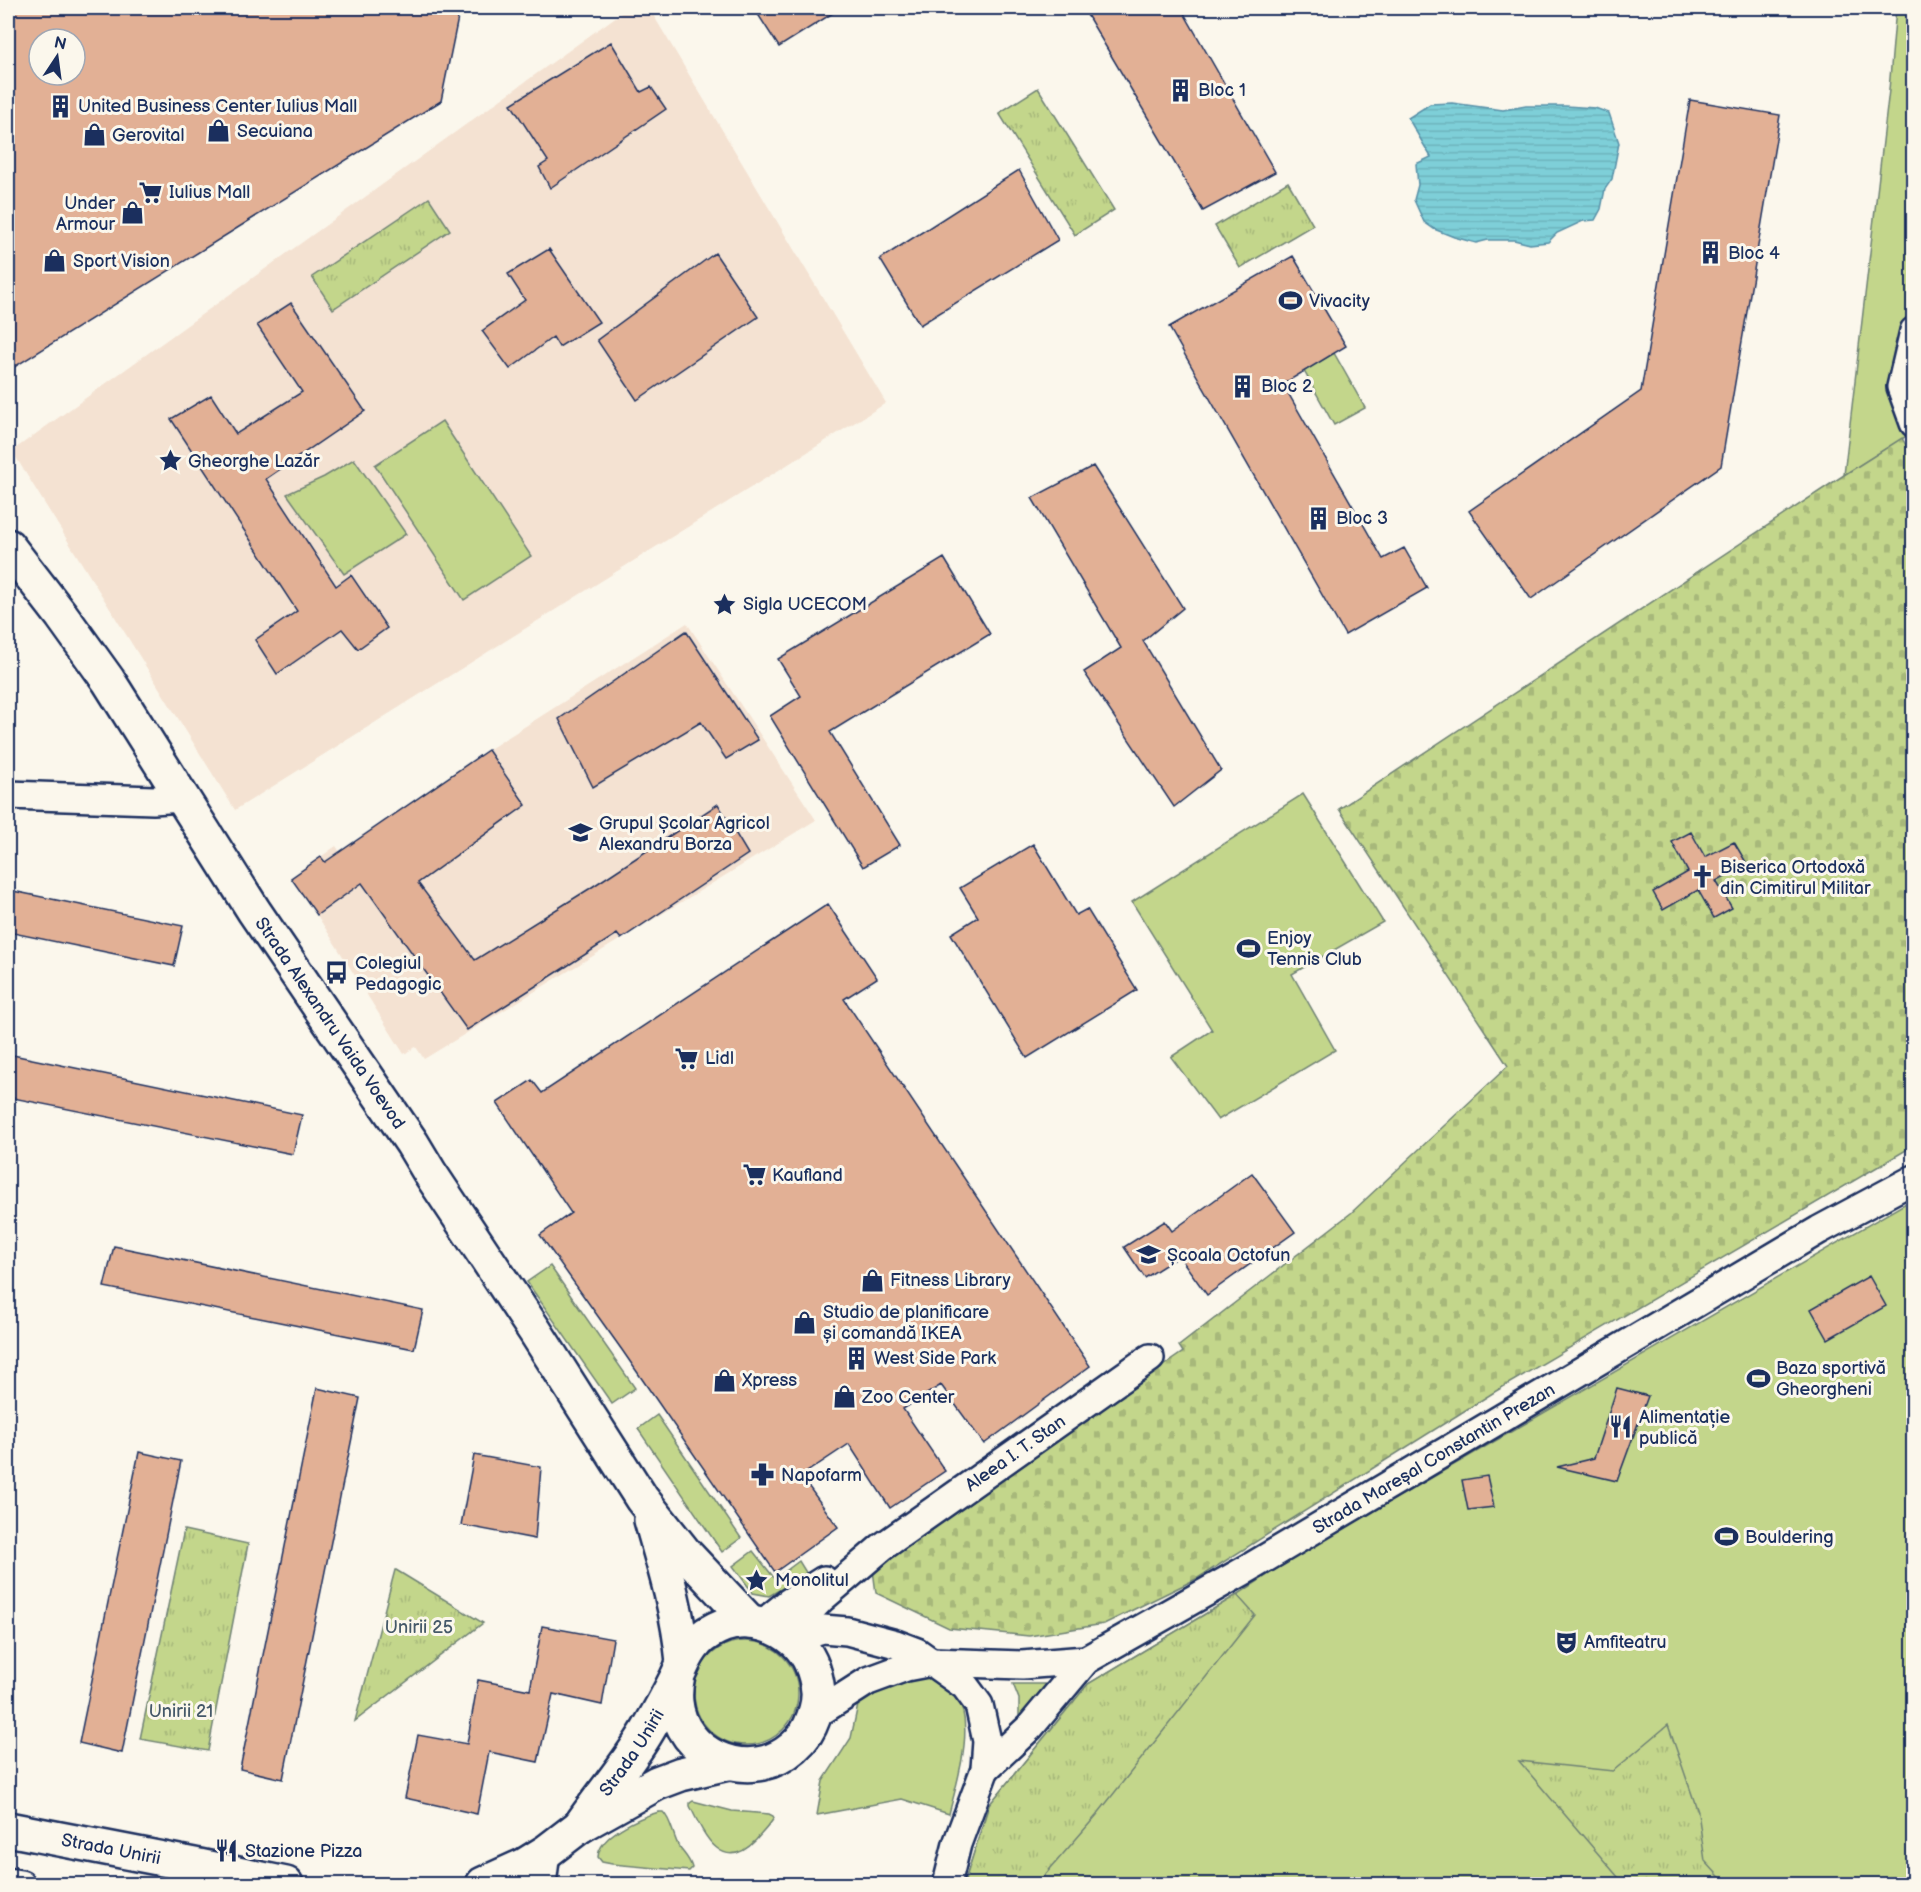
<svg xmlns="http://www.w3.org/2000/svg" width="1921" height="1892" font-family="'Balsamiq Sans',sans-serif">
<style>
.built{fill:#f4e2d2}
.grass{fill:#c3d68b;stroke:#6f8274;stroke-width:1.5}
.cemetery{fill:url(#cemetery-stones);stroke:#6f8274;stroke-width:1.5}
.park{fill:url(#park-tufts);stroke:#6f8274;stroke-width:1.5}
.water{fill:url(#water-rules);stroke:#568fa7;stroke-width:1.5}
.building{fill:#e2b095;stroke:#1b2f5e;stroke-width:1.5;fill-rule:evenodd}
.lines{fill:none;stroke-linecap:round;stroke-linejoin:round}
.street-casing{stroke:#1b2f5e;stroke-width:32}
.secondary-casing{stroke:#1b2f5e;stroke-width:38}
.street{stroke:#fbf7ec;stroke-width:27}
.secondary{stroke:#fbf7ec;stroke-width:33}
.labels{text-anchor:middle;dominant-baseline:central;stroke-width:6;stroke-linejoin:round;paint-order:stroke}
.poi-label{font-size:18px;fill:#1b2f5e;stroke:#fbf7ec;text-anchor:start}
.street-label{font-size:18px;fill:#1b2f5e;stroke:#fbf7ec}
.park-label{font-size:18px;fill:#455969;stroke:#fbf7ec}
</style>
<defs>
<pattern id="cemetery-stones" width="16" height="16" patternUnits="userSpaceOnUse" patternTransform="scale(1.5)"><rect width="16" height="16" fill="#c3d68b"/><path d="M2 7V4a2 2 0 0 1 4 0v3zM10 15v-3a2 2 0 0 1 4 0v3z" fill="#a7b87a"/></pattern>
<pattern id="park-tufts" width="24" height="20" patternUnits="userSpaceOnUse" patternTransform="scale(1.5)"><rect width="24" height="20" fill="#c3d68b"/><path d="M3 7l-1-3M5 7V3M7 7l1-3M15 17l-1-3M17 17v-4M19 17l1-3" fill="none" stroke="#a7b87a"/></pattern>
<pattern id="water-rules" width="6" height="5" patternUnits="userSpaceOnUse" patternTransform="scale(1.5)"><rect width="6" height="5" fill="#7ecfd8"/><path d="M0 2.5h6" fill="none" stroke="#6cb2bc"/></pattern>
</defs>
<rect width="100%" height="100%" fill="#fbf7ec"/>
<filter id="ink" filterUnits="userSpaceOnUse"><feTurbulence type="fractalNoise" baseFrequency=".0167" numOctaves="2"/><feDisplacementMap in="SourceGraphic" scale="12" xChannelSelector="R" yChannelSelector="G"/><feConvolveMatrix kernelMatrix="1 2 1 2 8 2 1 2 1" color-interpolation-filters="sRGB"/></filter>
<g filter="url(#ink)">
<path class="built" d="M628 8H649L886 403 235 810 12 451Z
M687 623 816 820 424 1059 416 1047 404 1054 317 915 291 878 336 846 340 852 488 750Z"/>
<path class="grass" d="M1896 8H1913V432L1844 475 1889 90Z
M1334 353 1365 408 1334 425 1304 371Z
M442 421 531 556 464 600 375 465Z
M354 459 406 534 344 574 287 494 324 477Z
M1303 794 1383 922 1292 974 1335 1050 1218 1120 1171 1057 1212 1030 1132 902Z
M1913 1199V1884H964L989 1805 1088 1684 1237 1595 1293 1558Z
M550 1266 635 1388 612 1404 527 1282Z
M657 1415 741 1538 722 1552 638 1429Z
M753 1551 775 1579 799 1561 807 1574 769 1596 753 1593 733 1566Z
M694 1693a52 52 0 1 1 104 0a52 52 0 1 1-104 0Z
M929 1676C937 1681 951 1688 956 1695 976 1724 957 1782 949 1814L902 1799 817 1815 823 1781 851 1738 859 1700 881 1681Z
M1013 1684H1049L1036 1703 1019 1718V1699Z
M693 1801 732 1811 769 1814 773 1816 774 1818C769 1826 762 1833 756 1840 722 1876 703 1833 690 1806V1803Z
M659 1812H663C671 1819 673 1836 679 1847 684 1854 690 1859 692 1868L689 1871 612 1864 602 1862 598 1857C599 1835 640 1817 659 1812Z"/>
<path class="cemetery" d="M1902 438 1914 459 1913 1146 1496 1391 1198 1578 1104 1624 1029 1636 949 1628 876 1593 873 1570 892 1553 1183 1352 1179 1346 1351 1213 1508 1066 1339 809 1844 475Z"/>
<path class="park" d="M1038 88 1114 210 1075 235 999 113Z
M1288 182 1313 225 1240 268 1215 226Z
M429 198 450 230 333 309 312 277Z
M184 1530 248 1544 208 1751 140 1739Z
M396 1570 483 1623 355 1721 395 1570Z
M1237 1595 1255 1615 1096 1816 1037 1884H964L989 1805 1088 1684Z
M1668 1725 1698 1812 1705 1861 1726 1884H1624L1519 1761 1613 1771Z"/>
<path class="water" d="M1452 103 1503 110 1526 106H1566L1595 108 1609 113 1619 143 1612 179 1605 189 1601 209 1595 220 1583 221 1557 233 1548 242 1530 244 1514 240H1488L1476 243 1454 237 1434 229 1424 222 1414 200 1418 185 1416 164 1431 157 1408 118 1430 104Z"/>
<path class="building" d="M8 8H460L441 101 8 371ZM39 39H75V75H39Z
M754 8H841L779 47Z
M1083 8H1181L1275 172 1203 211Z
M611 42 641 92 651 87 666 109 550 188 539 167 548 161 511 104Z
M1690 100 1780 115 1721 466 1531 599 1469 511 1641 391Z
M1019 170 1058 240 920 325 880 259Z
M549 249 599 322 559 347 553 337 510 369 482 331 525 300 508 274Z
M715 253 758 317 637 400 597 340Z
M1293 256 1346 346 1283 384 1383 559 1404 548 1427 588 1345 635 1169 327Z
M291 303 365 411 266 479 336 586 351 575 387 628 358 649 342 629 277 674 255 640 297 611 171 419 211 395 236 434 302 392 257 325Z
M1093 466 1183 608 1143 641 1221 770 1174 807 1084 672 1121 648 1032 498Z
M944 558 990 634 830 732 900 845 863 867 770 716 801 696 778 659Z
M686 631 758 740 726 759 701 722 593 787 559 719Z
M488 750 526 805 418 883 475 960 589 889 718 804 748 854 621 939 617 934 467 1030 362 883 317 915 291 878 321 857 325 862Z
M1691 832 1705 857 1734 842 1747 864 1716 881 1732 908 1714 918 1698 890 1663 910 1653 892 1688 872 1672 842Z
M1033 844 1076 915 1087 909 1137 990 1027 1058 951 934 978 917 960 888Z
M8 890 183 926 174 966 8 932Z
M828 904 877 978 844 999 1090 1366 984 1444 941 1385 903 1409 945 1471 890 1508 849 1444 801 1476 838 1527 775 1572 622 1350 540 1235 571 1213 497 1103 532 1080 542 1093Z
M8 1054 302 1115 293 1154 8 1097Z
M1252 1173 1295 1232 1207 1295 1179 1256 1145 1278 1124 1247 1165 1221 1172 1231Z
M114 1246 423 1310 414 1349 104 1287Z
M1869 1276 1886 1306 1828 1339 1811 1309Z
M317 1388 360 1398 283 1779 240 1769Z
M1617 1388 1648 1396 1617 1481 1557 1467 1594 1458Z
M139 1452 181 1461 122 1753 79 1743Z
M474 1455 541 1467 535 1539 461 1525Z
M1487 1476 1494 1507 1468 1510 1462 1480Z
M542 1626 613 1639 602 1705 553 1694 538 1762 489 1752 477 1814 405 1798 418 1735 467 1744 478 1680 530 1690Z"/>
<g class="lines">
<defs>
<g id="street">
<path d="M1914 331 1901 387 1914 423"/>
<path d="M8 795 153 800 182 798"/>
<path d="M762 1624 788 1603 824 1580"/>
<path id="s1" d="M787 1634 821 1599 882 1547 1150 1358"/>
<path d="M792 1638 823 1629 847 1631 896 1644 917 1652 965 1686 979 1705 987 1741 985 1769 957 1844 947 1884"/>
<path id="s2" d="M815 1715 868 1681 906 1667 932 1662 1022 1665 1086 1660 1249 1568 1819 1230 1914 1179"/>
<path d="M985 1769 1030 1727 1086 1660"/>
<path d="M8 1882 21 1884"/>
<path d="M542 1884 546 1852"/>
</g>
<g id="secondary">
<path id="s3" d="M8 546 62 616 108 680 254 911 412 1143 430 1173 535 1331 642 1499 685 1553 750 1622"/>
<path d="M651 1520C665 1569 678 1611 683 1662"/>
<path id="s4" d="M580 1826C603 1792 631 1761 651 1725 660 1710 669 1693 677 1677 683 1664 687 1652 697 1642 704 1634 714 1629 724 1625 749 1617 778 1625 796 1642 810 1655 816 1673 818 1691 819 1703 815 1715 810 1726 805 1737 796 1746 786 1753 743 1782 681 1754 676 1702 675 1693 676 1684 678 1675"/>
<path id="s5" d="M8 1829 194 1865 286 1884"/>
<path d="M483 1884 525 1865 546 1852 580 1826 657 1783 681 1774 728 1763"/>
</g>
</defs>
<use href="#street" class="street-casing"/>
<use href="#secondary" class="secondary-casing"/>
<use href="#street" class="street"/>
<use href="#secondary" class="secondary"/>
</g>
</g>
<defs>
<symbol id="building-bare" viewBox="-9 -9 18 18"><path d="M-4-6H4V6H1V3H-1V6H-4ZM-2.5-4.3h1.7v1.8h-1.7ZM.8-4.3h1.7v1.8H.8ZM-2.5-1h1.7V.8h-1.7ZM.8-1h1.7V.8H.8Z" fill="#1b2f5e" stroke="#fbf7ec" stroke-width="2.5" paint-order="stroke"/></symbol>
<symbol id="shop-bare" viewBox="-9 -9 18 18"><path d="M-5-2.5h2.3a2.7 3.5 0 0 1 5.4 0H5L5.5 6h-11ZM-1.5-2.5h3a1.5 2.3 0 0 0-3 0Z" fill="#1b2f5e" stroke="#fbf7ec" stroke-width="2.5" paint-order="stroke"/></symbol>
<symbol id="supermarket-bare" viewBox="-9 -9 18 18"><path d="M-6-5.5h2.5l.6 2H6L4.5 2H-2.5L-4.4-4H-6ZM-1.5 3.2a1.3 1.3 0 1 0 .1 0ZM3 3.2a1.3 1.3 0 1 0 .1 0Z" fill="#1b2f5e" stroke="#fbf7ec" stroke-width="2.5" paint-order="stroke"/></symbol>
<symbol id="stadium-bare" viewBox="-9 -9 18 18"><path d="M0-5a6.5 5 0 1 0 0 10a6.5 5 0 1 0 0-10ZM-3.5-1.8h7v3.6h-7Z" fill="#1b2f5e" stroke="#fbf7ec" stroke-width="2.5" paint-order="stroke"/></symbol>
<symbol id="sight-bare" viewBox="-9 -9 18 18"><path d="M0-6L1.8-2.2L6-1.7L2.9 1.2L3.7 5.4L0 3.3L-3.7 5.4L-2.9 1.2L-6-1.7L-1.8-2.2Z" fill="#1b2f5e" stroke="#fbf7ec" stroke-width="2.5" paint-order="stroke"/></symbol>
<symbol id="school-bare" viewBox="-9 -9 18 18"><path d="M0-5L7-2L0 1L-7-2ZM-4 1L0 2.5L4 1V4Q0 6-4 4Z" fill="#1b2f5e" stroke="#fbf7ec" stroke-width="2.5" paint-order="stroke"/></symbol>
<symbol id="church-bare" viewBox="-9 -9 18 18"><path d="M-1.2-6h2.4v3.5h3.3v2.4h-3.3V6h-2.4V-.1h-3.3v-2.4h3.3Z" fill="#1b2f5e" stroke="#fbf7ec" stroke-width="2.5" paint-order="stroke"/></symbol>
<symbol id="bus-bare" viewBox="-9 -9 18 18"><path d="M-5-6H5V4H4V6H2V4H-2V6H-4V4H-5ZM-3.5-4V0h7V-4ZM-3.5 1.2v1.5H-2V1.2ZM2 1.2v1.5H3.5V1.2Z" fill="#1b2f5e" stroke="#fbf7ec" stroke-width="2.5" paint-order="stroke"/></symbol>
<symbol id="restaurant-bare" viewBox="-9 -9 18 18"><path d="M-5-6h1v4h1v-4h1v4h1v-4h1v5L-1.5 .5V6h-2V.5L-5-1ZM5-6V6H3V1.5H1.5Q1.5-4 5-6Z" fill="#1b2f5e" stroke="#fbf7ec" stroke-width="2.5" paint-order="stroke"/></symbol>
<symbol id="pharmacy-bare" viewBox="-9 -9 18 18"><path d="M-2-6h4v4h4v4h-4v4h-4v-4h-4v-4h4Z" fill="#1b2f5e" stroke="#fbf7ec" stroke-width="2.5" paint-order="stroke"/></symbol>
<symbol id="theatre-bare" viewBox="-9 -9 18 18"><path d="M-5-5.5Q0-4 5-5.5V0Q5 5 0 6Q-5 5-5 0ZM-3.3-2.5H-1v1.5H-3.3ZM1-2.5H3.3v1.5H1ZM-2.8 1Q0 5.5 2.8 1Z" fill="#1b2f5e" stroke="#fbf7ec" stroke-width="2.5" paint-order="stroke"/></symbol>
</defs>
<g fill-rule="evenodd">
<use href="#building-bare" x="1164" y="74" width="33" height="33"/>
<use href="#building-bare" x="44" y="90" width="33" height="33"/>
<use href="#shop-bare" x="202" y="114" width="33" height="33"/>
<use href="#shop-bare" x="78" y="118" width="33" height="33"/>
<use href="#supermarket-bare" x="134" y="176" width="33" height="33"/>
<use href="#shop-bare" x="116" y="196" width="33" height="33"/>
<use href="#building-bare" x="1694" y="236" width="33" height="33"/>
<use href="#shop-bare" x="38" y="244" width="33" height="33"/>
<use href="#stadium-bare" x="1274" y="284" width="33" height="33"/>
<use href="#building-bare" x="1226" y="370" width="33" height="33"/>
<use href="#sight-bare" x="154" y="444" width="33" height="33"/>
<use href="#building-bare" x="1302" y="502" width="33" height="33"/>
<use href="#sight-bare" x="708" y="588" width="33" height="33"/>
<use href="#school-bare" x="564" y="816" width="33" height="33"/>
<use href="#church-bare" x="1686" y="860" width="33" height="33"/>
<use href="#stadium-bare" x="1232" y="932" width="33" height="33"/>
<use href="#bus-bare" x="320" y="956" width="33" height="33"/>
<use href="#supermarket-bare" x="670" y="1042" width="33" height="33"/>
<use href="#supermarket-bare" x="738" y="1158" width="33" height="33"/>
<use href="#school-bare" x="1132" y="1238" width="33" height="33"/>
<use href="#shop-bare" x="856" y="1264" width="33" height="33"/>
<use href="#shop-bare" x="788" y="1306" width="33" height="33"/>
<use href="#building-bare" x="840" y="1342" width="33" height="33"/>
<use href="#stadium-bare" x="1742" y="1362" width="33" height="33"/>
<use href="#shop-bare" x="708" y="1364" width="33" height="33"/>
<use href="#shop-bare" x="828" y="1380" width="33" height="33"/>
<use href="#restaurant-bare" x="1604" y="1410" width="33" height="33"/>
<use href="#pharmacy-bare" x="746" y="1458" width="33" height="33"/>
<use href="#stadium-bare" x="1710" y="1520" width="33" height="33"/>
<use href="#sight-bare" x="740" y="1564" width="33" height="33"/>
<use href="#theatre-bare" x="1550" y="1626" width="33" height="33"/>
<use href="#restaurant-bare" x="210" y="1834" width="33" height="33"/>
</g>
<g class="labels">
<g class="poi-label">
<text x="1198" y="90">Bloc 1</text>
<text x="78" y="106">United Business Center Iulius Mall</text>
<text x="237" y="131">Secuiana</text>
<text x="112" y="135">Gerovital</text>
<text x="169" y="192">Iulius Mall</text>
<text x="115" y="203" text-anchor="end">Under<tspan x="115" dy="21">Armour</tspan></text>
<text x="1728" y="253">Bloc 4</text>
<text x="73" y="261">Sport Vision</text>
<text x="1309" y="301">Vivacity</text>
<text x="1261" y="386">Bloc 2</text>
<text x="188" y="461">Gheorghe Lazăr</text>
<text x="1336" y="518">Bloc 3</text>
<text x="743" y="604">Sigla UCECOM</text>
<text x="599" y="823">Grupul Școlar Agricol<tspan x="599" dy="21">Alexandru Borza</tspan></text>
<text x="1720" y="867">Biserica Ortodoxă<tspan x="1720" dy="21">din Cimitirul Militar</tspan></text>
<text x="1267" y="938">Enjoy<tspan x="1267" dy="21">Tennis Club</tspan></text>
<text x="355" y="963">Colegiul<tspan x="355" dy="21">Pedagogic</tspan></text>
<text x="705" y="1058">Lidl</text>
<text x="772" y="1175">Kaufland</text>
<text x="1167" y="1255">Școala Octofun</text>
<text x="890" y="1280">Fitness Library</text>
<text x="823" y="1312">Studio de planificare<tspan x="823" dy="21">și comandă IKEA</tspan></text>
<text x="874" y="1358">West Side Park</text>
<text x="1776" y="1368">Baza sportivă<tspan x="1776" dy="21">Gheorgheni</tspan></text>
<text x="742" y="1380">Xpress</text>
<text x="862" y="1397">Zoo Center</text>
<text x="1639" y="1417">Alimentație<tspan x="1639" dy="21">publică</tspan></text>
<text x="781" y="1475">Napofarm</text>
<text x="1745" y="1537">Bouldering</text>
<text x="775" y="1580">Monolitul</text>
<text x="1584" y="1642">Amfiteatru</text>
<text x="245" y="1851">Stazione Pizza</text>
</g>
<g class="street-label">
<text stroke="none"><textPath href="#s3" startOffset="576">Strada Alexandru Vaida Voevod</textPath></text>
<text stroke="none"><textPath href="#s1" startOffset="292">Aleea I. T. Stan</textPath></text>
<text stroke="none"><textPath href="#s2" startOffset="686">Strada Mareșal Constantin Prezan</textPath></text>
<text stroke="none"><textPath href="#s4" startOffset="90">Strada Unirii</textPath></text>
<text stroke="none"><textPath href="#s5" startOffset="105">Strada Unirii</textPath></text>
</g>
<g class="park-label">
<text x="419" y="1627">Unirii 25</text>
<text x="181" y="1711">Unirii 21</text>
</g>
</g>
<rect width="1921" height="1892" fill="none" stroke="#fbf7ec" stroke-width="30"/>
<rect x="15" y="15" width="1891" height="1862" fill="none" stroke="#1b2f5e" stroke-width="2" filter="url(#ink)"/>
<g transform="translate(57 57) rotate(13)"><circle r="28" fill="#fbf7ec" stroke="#a1a7b3" stroke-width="1.5"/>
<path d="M0-4.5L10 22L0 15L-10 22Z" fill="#1b2f5e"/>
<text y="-9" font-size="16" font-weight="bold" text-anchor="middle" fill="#1b2f5e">N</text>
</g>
</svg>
